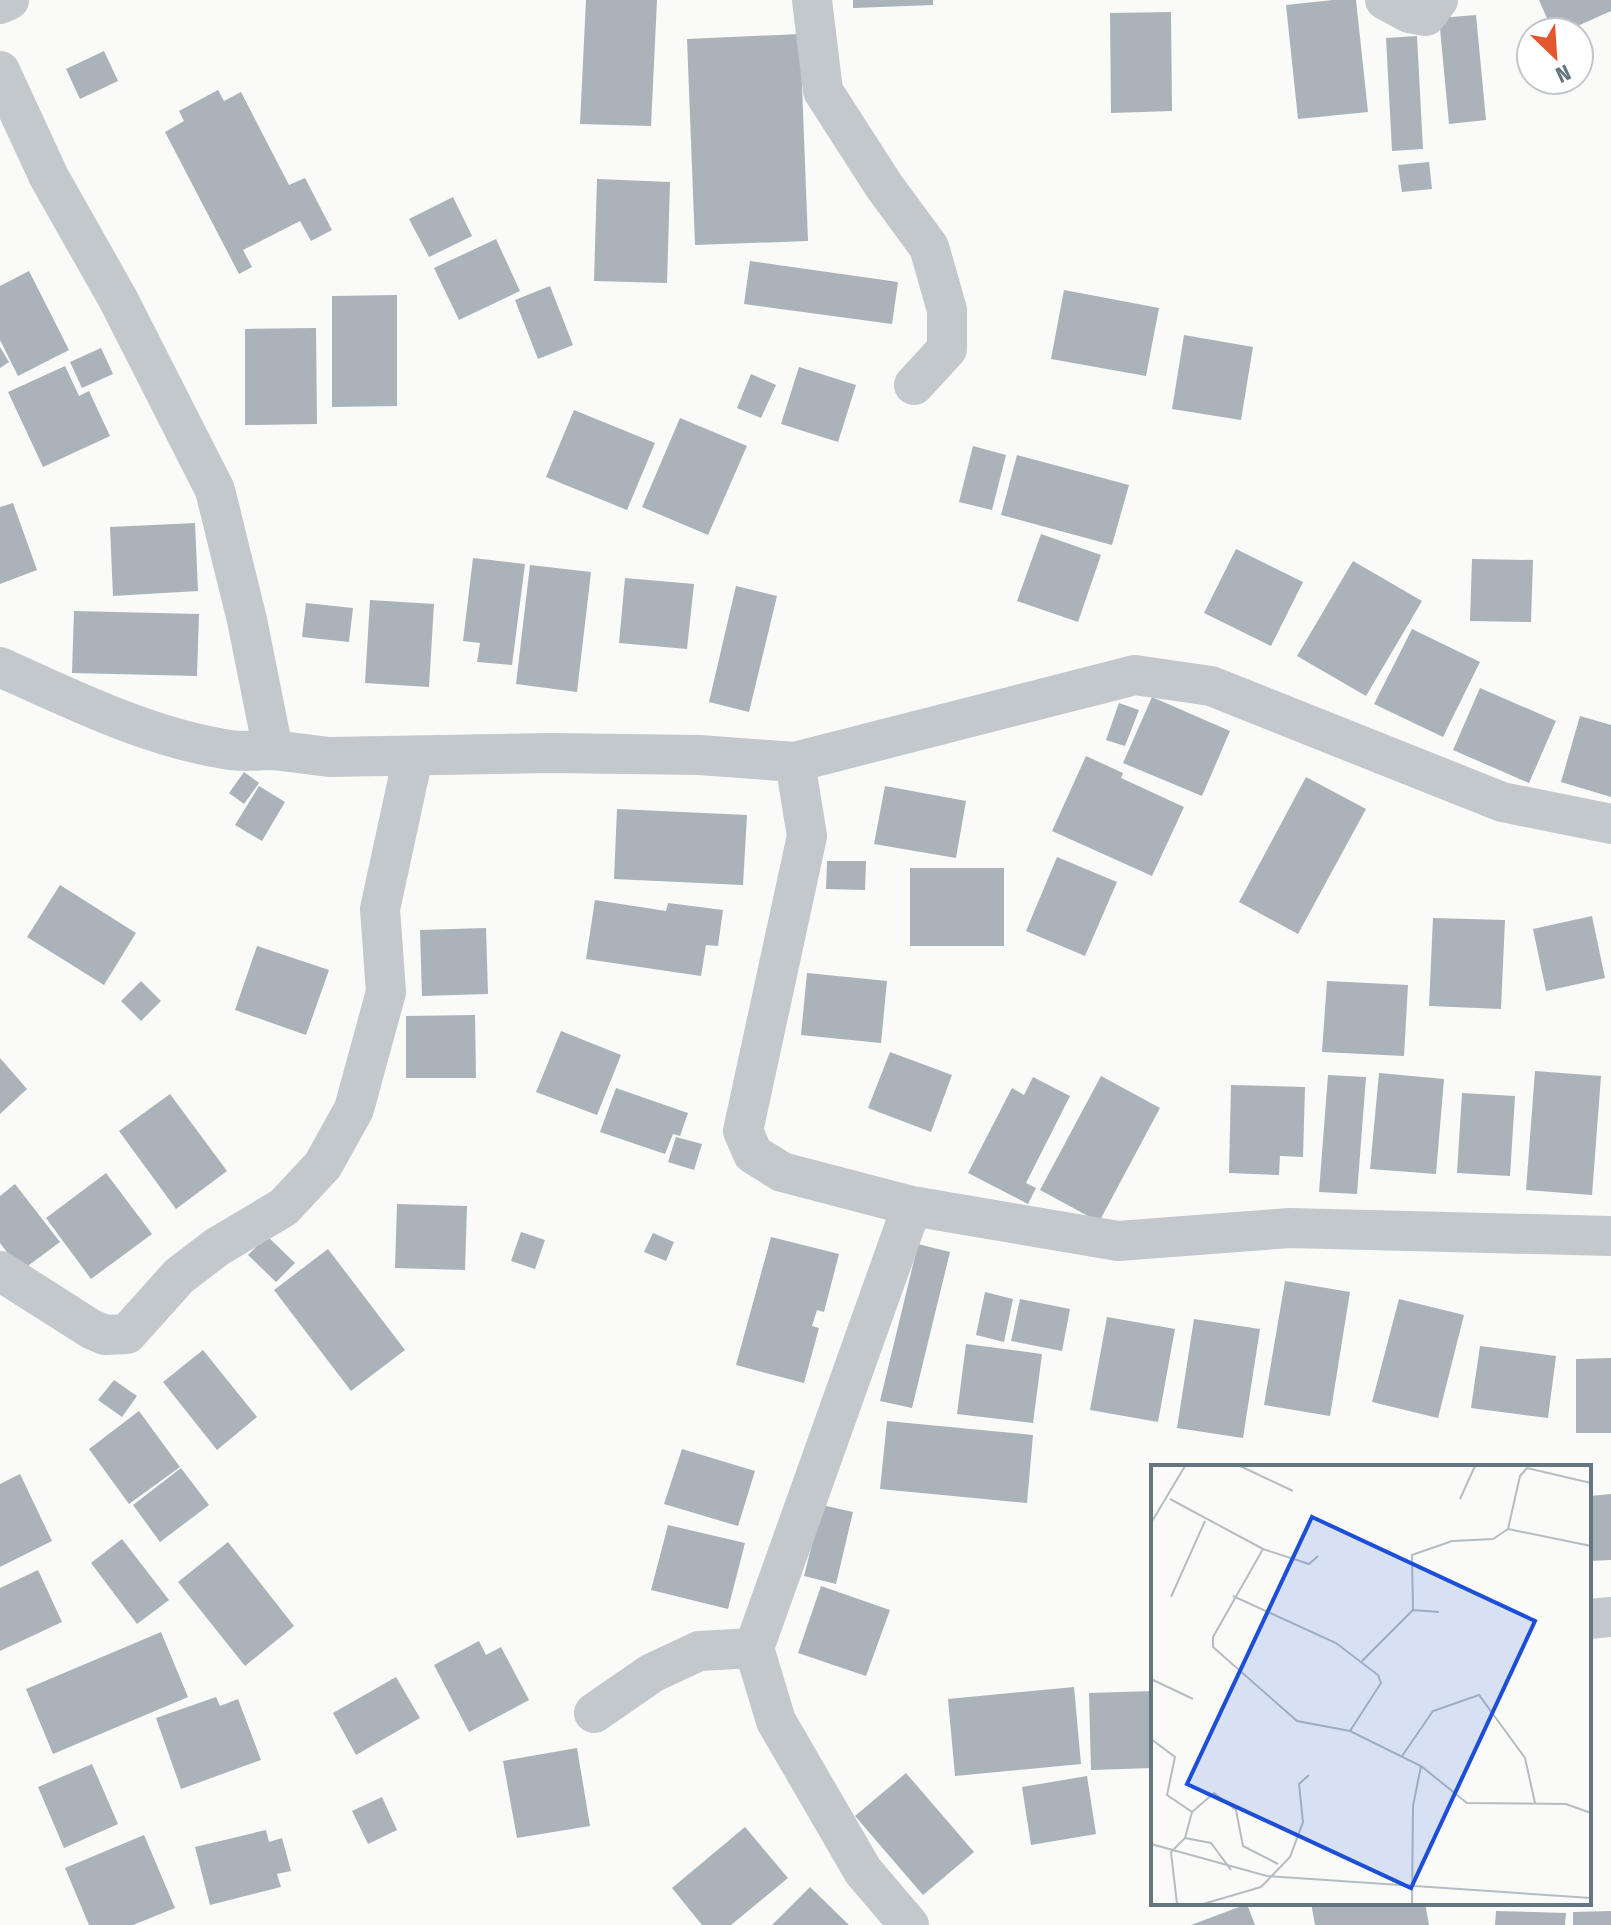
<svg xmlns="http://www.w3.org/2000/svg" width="1611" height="1925" font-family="'Fira Sans Condensed',sans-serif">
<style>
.building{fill:#aab3b9}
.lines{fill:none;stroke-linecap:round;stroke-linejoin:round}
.street{stroke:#c3c8cc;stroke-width:40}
.inset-road{fill:none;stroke:#b5bdc2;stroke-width:2}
.view{fill:#1d4ed8;fill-opacity:0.15;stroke:#1d4ed8;stroke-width:4}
.inset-edge{fill:none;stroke:#657683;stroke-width:4}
</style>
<rect width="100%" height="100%" fill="#fafaf8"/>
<path class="building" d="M586 0H657L651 126 580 124Z
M853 0H933V5L853 8Z
M1333 0H1356L1368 112 1298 119 1286 5Z
M1539 0H1611V11L1564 32H1553Z
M1171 12 1172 111 1111 113 1110 13Z
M1476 15 1486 120 1449 124 1439 18Z
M800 34 808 241 695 245 687 39Z
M1417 36 1423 149 1392 151 1386 38Z
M104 51 118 81 80 99 66 69Z
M218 90 224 101 241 92 289 185 305 178 332 230 311 241 300 221 243 250 252 267 239 274 165 132 184 121 179 111Z
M1429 162 1432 189 1402 192 1398 165Z
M597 179 670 182 667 283 594 281Z
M453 197 472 236 429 257 409 219Z
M496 239 520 291 459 320 434 268Z
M750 261 898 282 892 324 744 304Z
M29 271 69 350 18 376 0 340V286Z
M550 286 573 345 538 359 515 300Z
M1064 290 1159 308 1146 376 1051 359Z
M397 295V406L332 407V296Z
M316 328 317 424 245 425V329Z
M1184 335 1253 347 1241 420 1172 409Z
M0 347 9 362 0 368Z
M101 348 113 374 82 388 70 362Z
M65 366 79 396 89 391 110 436 43 467 8 392Z
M799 367 856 385 838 442 781 424Z
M751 374 776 385 761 418 737 408Z
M574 410 655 443 627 510 546 477Z
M680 418 747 446 708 535 642 507Z
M973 446 1006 455 992 510 959 502Z
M1017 455 1129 485 1112 545 1001 515Z
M13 503 37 570 0 584V507Z
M195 523 198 591 113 596 110 527Z
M1041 534 1101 555 1078 622 1017 601Z
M1236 549 1303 582 1271 646 1204 613Z
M473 558 525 564 512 665 477 662 480 643 463 641Z
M1472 559 1533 560 1531 622 1470 621Z
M1353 561 1422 601 1366 696 1297 656Z
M530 565 591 572 577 692 516 684Z
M625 578 694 584 687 649 619 643Z
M736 586 777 596 749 712 709 702Z
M370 600 434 604 429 687 365 683Z
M306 603 353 608 349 642 302 637Z
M74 611 199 614 197 676 72 673Z
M1412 629 1480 662 1443 737 1374 704Z
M1480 688 1556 721 1529 783 1453 750Z
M1152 697 1230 731 1202 796 1123 763Z
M1119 703 1139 710 1125 746 1106 740Z
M1580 716 1611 725V797L1561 782Z
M1086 756 1123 773 1121 778 1184 807 1152 876 1052 831Z
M244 772 259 783 244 804 229 793Z
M1306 777 1366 809 1298 934 1239 902Z
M259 786 285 802 262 841 235 825Z
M885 786 966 801 956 858 874 844Z
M617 809 747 815 743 885 614 879Z
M1057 857 1117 882 1085 956 1026 931Z
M827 861H866L865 890 826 889Z
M910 868H1004V946H910Z
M60 885 136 933 104 985 27 937Z
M595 900 666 911 668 903 723 910 718 946 706 945 701 976 586 959Z
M1592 916 1605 978 1546 991 1533 929Z
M1433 918 1505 920 1501 1009 1429 1006Z
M486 928 488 994 422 996 420 930Z
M257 946 329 970 306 1035 235 1010Z
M807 973 887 981 881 1043 801 1035Z
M141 981 161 1001 141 1021 121 1001Z
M1327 981 1408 985 1404 1056 1322 1052Z
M475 1015 476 1078H406V1016Z
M561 1031 621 1055 597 1115 536 1092Z
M890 1052 952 1075 931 1132 868 1108Z
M0 1058 27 1089 0 1114Z
M1535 1071 1601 1076 1592 1195 1526 1190Z
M1379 1073 1444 1079 1436 1174 1370 1169Z
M1328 1075 1366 1077 1357 1194 1319 1192Z
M1101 1076 1160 1108 1099 1222 1040 1190Z
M1033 1077 1070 1096 1026 1183 1036 1188 1028 1204 968 1173 1012 1088 1024 1095Z
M1231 1085 1305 1087 1303 1157 1280 1156 1279 1175 1229 1173Z
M616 1088 688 1113 680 1136 673 1134 665 1154 600 1132Z
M1462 1093 1515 1096 1510 1176 1457 1173Z
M170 1094 227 1171 176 1209 119 1131Z
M676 1137 702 1144 694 1170 668 1162Z
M106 1173 152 1234 91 1279 46 1218Z
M15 1184 60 1242 21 1271 0 1243V1196Z
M397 1204 467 1206 465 1270 395 1268Z
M521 1232 545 1240 535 1269 511 1261Z
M653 1233 674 1242 666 1261 644 1252Z
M267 1236 295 1263 276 1282 248 1255Z
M771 1237 839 1254 824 1312 817 1310 812 1326 819 1328 804 1383 736 1365Z
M918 1244 950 1252 912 1408 880 1401Z
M328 1249 405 1350 351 1391 274 1290Z
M1285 1281 1350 1292 1330 1416 1264 1405Z
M985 1292 1013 1299 1004 1342 976 1335Z
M1020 1299 1070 1309 1062 1351 1011 1341Z
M1399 1299 1464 1315 1438 1418 1372 1402Z
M1107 1317 1175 1329 1158 1422 1090 1410Z
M1194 1319 1260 1329 1243 1438 1177 1428Z
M966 1344 1042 1354 1033 1423 957 1414Z
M1480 1346 1556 1356 1548 1418 1471 1408Z
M203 1350 257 1417 217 1450 163 1382Z
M1611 1358V1433H1576V1359Z
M114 1380 137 1396 122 1417 98 1400Z
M139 1411 180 1467 129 1504 89 1449Z
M887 1421 1033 1435 1027 1503 880 1489Z
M682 1449 755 1471 738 1526 664 1504Z
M181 1468 209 1505 160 1542 133 1505Z
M20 1474 52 1541 0 1567V1484Z
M1611 1494V1560L1589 1561V1496Z
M822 1505 853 1512 836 1584 804 1576Z
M668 1525 745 1543 728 1609 651 1590Z
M122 1539 169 1600 137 1624 91 1563Z
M228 1542 294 1626 245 1666 178 1582Z
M38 1570 62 1622 0 1651V1588Z
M821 1586 890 1610 866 1676 798 1653Z
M161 1632 188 1697 53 1754 26 1689Z
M479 1641 486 1655 501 1647 529 1700 469 1732 434 1665Z
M396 1677 420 1718 356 1755 333 1713Z
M1074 1687 1081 1764 955 1776 948 1699Z
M1153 1691V1768L1091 1770 1089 1693Z
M216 1697 220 1706 238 1699 261 1760 181 1789 156 1718Z
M577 1748 590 1826 517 1838 503 1761Z
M92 1764 118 1824 64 1848 38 1787Z
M906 1773 974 1852 923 1895 855 1816Z
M1087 1776 1096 1834 1031 1845 1022 1787Z
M382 1797 397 1830 368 1844 352 1811Z
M745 1827 788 1878 731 1925H702L672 1888Z
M266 1830 269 1842 282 1838 291 1871 277 1874 281 1887 210 1905 195 1847Z
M144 1835 175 1908 133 1925H89L65 1868Z
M810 1887 849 1925H772Z
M1311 1903H1425L1429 1925H1315Z
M1247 1904 1255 1925H1191Z
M1496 1911 1566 1913 1565 1925H1495Z
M1611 1911V1925H1573V1912Z"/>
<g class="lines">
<path class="street" d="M812 0 823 91 884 186 929 247 947 310V349L914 385
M1385 0 1409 13 1426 16 1438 0
M0 4 9 0
M0 71 49 177 118 299 215 490 247 620 273 750 329 757 551 753 699 755 795 762 1135 675 1211 686 1502 802 1611 824
M0 667C73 700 150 738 230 750 244 752 259 750 273 750
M795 762 807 836 743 1131 753 1154 782 1172 912 1206 1118 1241 1290 1228 1611 1236
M0 1271 91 1329 105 1335 127 1334 179 1276 217 1247 284 1207 323 1165 354 1109 386 992 380 909 413 757
M1589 1619 1611 1617
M594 1713 652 1673 699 1651 754 1648
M909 1925 863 1871 776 1721 754 1648 912 1206"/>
</g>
<g transform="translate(1151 1465)">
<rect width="440" height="440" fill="#fafaf8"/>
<path class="inset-road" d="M89 1 142 26M19 34 112 84 158 99 167 91M309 34 324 1M0 58 34 1M357 64 440 81M112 84 62 172V182L146 256 199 266 270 301 262 341 261 439M82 131 185 178 227 210 230 218 199 266M20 132 54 56M262 145 288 147M211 196 262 145 261 90 301 76 342 74 357 64 369 11 376 3 440 18M0 214 42 234M0 274 24 292 16 330 41 347 34 373 20 387 26 439M251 291 282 246 328 230 374 293 384 338M270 301 316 338 415 339 440 348M41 347 63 328 85 345 92 381 127 399M34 373 60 378 80 405M0 379 116 411 440 433M52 439 110 422 139 392 152 357 148 319 158 310"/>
<path class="view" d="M161 52 384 156 260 423 36 319Z"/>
<rect width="440" height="440" class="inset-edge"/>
</g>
<g transform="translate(1555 56) rotate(155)"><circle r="38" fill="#ffffff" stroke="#c1c8cd" stroke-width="2"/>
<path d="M0-6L14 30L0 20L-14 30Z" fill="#e4572e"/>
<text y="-12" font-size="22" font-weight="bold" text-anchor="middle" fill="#657683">N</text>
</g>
</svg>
